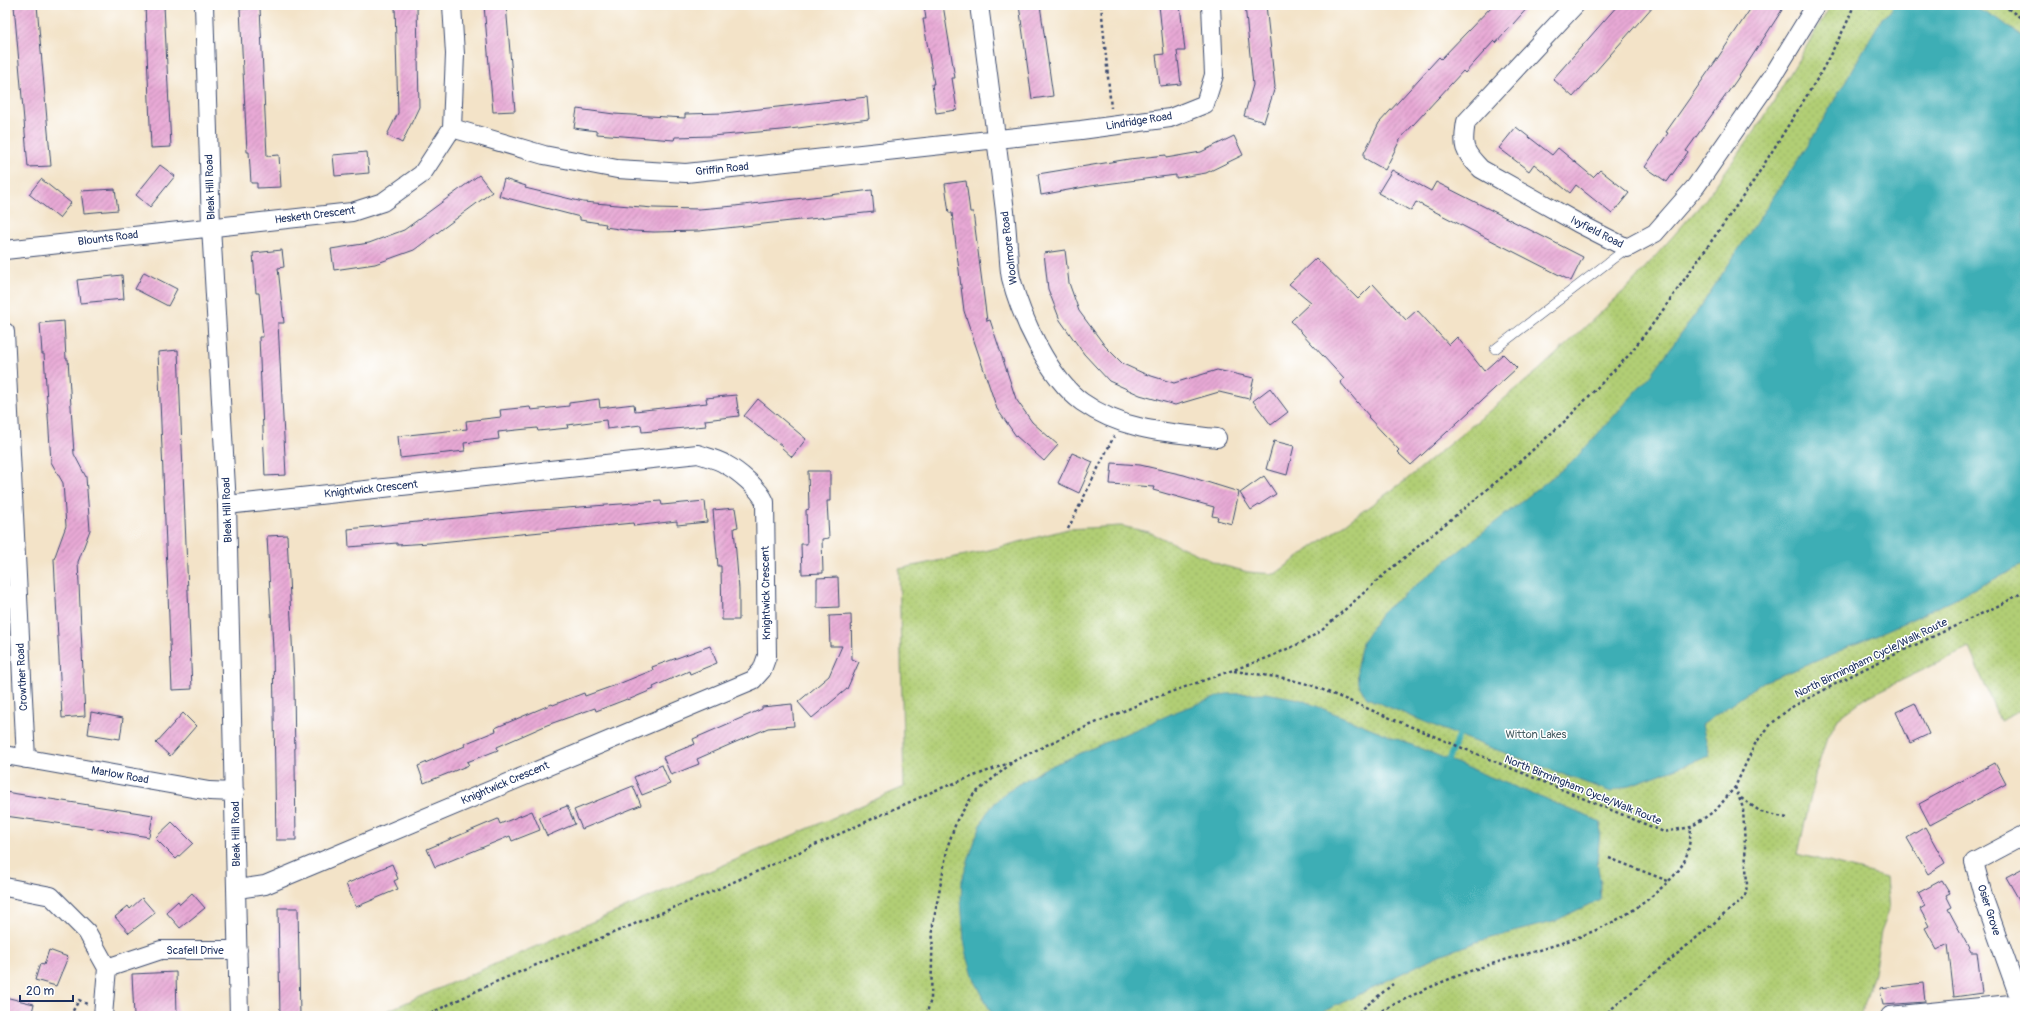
<svg xmlns="http://www.w3.org/2000/svg" width="2030" height="1021" font-family="Pangolin,sans-serif">
<style>
.park{fill:url(#park-dots);stroke:#667e69}
.water{fill:#3daeb5;stroke:#2c6e8a}
.lines{fill:none;stroke-linecap:round;stroke-linejoin:round}
.stream{stroke:#3daeb5;stroke-width:5.5}
.building{fill:url(#building-hatch)}
.lane-casing{stroke:#3b4a6e;stroke-width:10}
.street-casing{stroke:#3b4a6e;stroke-width:20}
.path{stroke:#3b4a6e;stroke-width:2.5;stroke-dasharray:3 3;stroke-linecap:butt}
.lane{stroke:#fff;stroke-width:9}
.street{stroke:#fff;stroke-width:18}
.labels{text-anchor:middle;dominant-baseline:central;stroke-width:3;stroke-linejoin:round;paint-order:stroke}
.street-label{font-size:11px;fill:#1b2f5e;stroke:#fff}
.park-label{font-size:11px;fill:#485f65;stroke:#fff}
</style>
<defs>
<pattern id="park-dots" width="8" height="8" patternUnits="userSpaceOnUse"><rect width="8" height="8" fill="#b1ce74"/><path d="M2 2h.1M6 6h.1" fill="none" stroke="#98b167" stroke-width="1.8" stroke-linecap="round"/></pattern>
<pattern id="building-hatch" width="6" height="6" patternUnits="userSpaceOnUse"><rect width="6" height="6" fill="#e8a9d5"/><path d="M-1 1l2-2M0 6l6-6M5 7l2-2" fill="none" stroke="#bb8ab0"/></pattern>
</defs>
<rect width="100%" height="100%" fill="#fff"/>
<filter id="ink" filterUnits="userSpaceOnUse"><feTurbulence type="fractalNoise" baseFrequency=".025" numOctaves="2"/><feDisplacementMap in="SourceGraphic" scale="8" xChannelSelector="R" yChannelSelector="G"/><feConvolveMatrix kernelMatrix="1 2 1 2 8 2 1 2 1" color-interpolation-filters="sRGB"/></filter>
<filter id="wash" filterUnits="userSpaceOnUse"><feTurbulence type="fractalNoise" baseFrequency=".012" numOctaves="4" result="noise"/><feDisplacementMap in="SourceGraphic" scale="16" xChannelSelector="R" yChannelSelector="G"/><feGaussianBlur stdDeviation="0.9" result="paint"/><feColorMatrix in="noise" values="0 0 0 0 0 0 0 0 0 0 0 0 0 0 0 0 0 1.4 0 .05"/><feComposite in="paint" operator="in"/></filter>
<g filter="url(#wash)">
<rect width="100%" height="100%" fill="#f3e3c8"/>
<path class="park" d="M1831 5H2025V709L2000 721 1969 648 1865 698 1838 718 1826 741 1816 772 1798 854 1886 877 1889 911 1881 931 1874 973 1861 1016H375L904 787 899 569 989 550 1068 529 1121 526 1149 532 1221 565 1248 572 1275 574 1406 480 1539 370 1628 287 1705 200 1763 119Z"/>
<path class="water" d="M1898 5H1968L1997 18 2025 39V564L1919 616 1812 663 1763 682 1702 725 1710 756 1611 792 1459 736 1367 698 1358 684 1357 666 1362 643 1382 612 1574 460 1651 375 1701 306 1813 137 1882 18Z
M1266 693 1299 699 1601 822 1597 862 1601 885 1600 899 1553 922 1479 941 1437 956 1315 1016H993L975 981 968 959 964 940 961 899 962 880 977 834 986 814 995 803 1007 791 1044 769 1178 711 1226 694Z"/>
<g class="lines">
<path class="stream" d="M1894 5V7
M1448 760 1459 736"/>
</g>
<g id="blocks">
<path class="building" d="M14 5H37L51 166 28 167Z
M145 5H164L171 147 151 148Z
M395 5H417L419 107 402 143 387 135 398 113Z
M484 5H506L515 111 493 112Z
M924 5H943L955 78H952L957 110 936 113 932 84H934L923 19H926Z
M1019 5H1040L1053 96 1032 99Z
M1159 5H1180L1185 51H1177L1181 84 1160 86 1156 55 1164 54Z
M1245 5H1266L1275 87 1264 122 1244 116 1253 85Z
M1493 5H1530L1496 43 1494 41 1465 73 1463 71 1401 138 1385 170 1364 158V153L1379 123 1439 57 1441 59Z
M1618 5H1654L1573 97 1553 79Z
M1753 5H1774L1782 10 1736 81 1686 151 1688 152 1667 182 1645 167 1668 133 1666 132 1715 62Z
M260 8 267 156 279 155 281 187 257 188V183H251L249 152H247L240 9Z
M867 97 869 119 782 130 712 136 675 137 674 140 597 134V131L574 128 577 109 614 114 685 118V114L724 113Z
M1516 127 1552 155 1558 148 1593 177 1600 170 1629 193 1612 214 1576 185 1570 193 1534 164 1529 171 1499 148Z
M1234 136 1243 155 1206 173 1176 178V175L1090 186 1041 195 1038 174 1129 159 1166 155V158L1201 152Z
M367 152 369 173 335 176 333 155Z
M160 165 175 176 150 207 136 195Z
M1392 170 1431 191 1436 182 1583 257 1571 281 1416 202 1411 211 1378 193Z
M479 175 492 192 414 250 375 264 334 270 331 249 369 243 404 230Z
M41 179 71 203 59 218 29 194Z
M504 179 526 186 525 188 583 202 653 208 699 209 735 206 872 190 874 212 699 231 654 232 633 231 605 227 606 224 580 220V217L499 196Z
M966 181 970 212H973L987 321 990 320 1016 399 1032 422 1058 445 1044 461 1016 436 997 409 964 311 952 213H949L945 184Z
M115 189 118 210 84 213 81 191Z
M282 250 284 267 278 268 284 323H278L286 475 265 476 259 337H263L259 293H256L253 253Z
M1065 250 1069 283 1079 311 1105 346 1123 364 1145 374 1174 383 1217 370 1254 378 1249 399 1219 392 1175 405 1140 395 1109 381 1084 354 1060 320 1048 289 1044 253Z
M1316 258 1358 299 1373 284 1406 320 1417 310 1449 345 1457 337 1484 371 1503 354 1517 368 1411 465 1397 452 1399 450 1368 417 1369 416 1340 382 1344 379 1291 321 1311 302 1289 284Z
M144 272 177 289 168 306 135 289Z
M122 275 124 299 80 303 77 280Z
M64 321 66 359H68L74 454 86 477 90 530 78 562 85 716 62 718 54 559 66 526 63 483 51 462 44 354H42L40 323Z
M178 350 192 689 172 690 158 352Z
M1270 388 1288 412 1271 425 1253 401Z
M736 395 739 416 705 420 706 426 642 432 641 425 607 429 606 420 567 425 568 428 538 431 537 428 517 430 498 432 499 439 464 443 465 451 400 458 398 436 467 429 466 421 501 417 500 410 530 407 531 410 569 406V403L599 399 600 408 634 404 635 411 707 403 706 398Z
M758 399 806 439 792 457 781 447 782 446 744 416Z
M1274 441 1294 446 1287 475 1266 469Z
M1072 453 1093 462 1079 493 1058 483Z
M1112 463 1140 465 1184 475 1239 492 1232 524 1217 520 1218 517 1212 516 1214 507 1153 490 1154 487 1110 484Z
M808 471H830V501H827L829 538 822 539 823 573 802 574 801 544H807L806 510 809 509Z
M1264 476 1276 494 1251 510 1240 493Z
M661 501 662 505 705 501 707 522 677 525V521L634 526 633 523 430 543 397 545V543L349 547 348 529 526 511Z
M735 508 738 527 734 528 739 589V620H722L721 566H718L713 510Z
M287 535 294 682 296 840H276L273 649 267 536Z
M838 577 839 607 817 608V578Z
M851 615 852 659 859 662 847 689 812 718 798 702 829 676 842 646H830L829 616Z
M710 646 717 663 690 674 689 671 673 678 653 687 654 689 628 700 627 699 596 711 595 708 547 725 497 747 498 750 467 762 469 765 424 783 418 766 465 746 464 744 496 731 495 728 552 704 553 705 584 693 585 696 616 685 653 670 652 667Z
M1915 703 1929 734 1910 743 1896 712Z
M792 704 794 726 768 728 697 759 699 764 671 775 663 757 695 744 693 739 762 709V707Z
M91 712 123 718 120 739 88 734Z
M183 713 196 726 170 756 156 743Z
M1995 763 2006 784 1930 825 1919 804Z
M662 765 670 784 642 795 634 777Z
M633 786 641 805 582 829 574 810Z
M5 792 153 815 149 837 93 828 5 816Z
M567 806 575 824 547 836 539 817Z
M532 811 540 830 512 841 510 836 435 867 427 849 498 819 500 824Z
M172 822 193 843 176 859 155 838Z
M1925 827 1945 863 1928 874 1907 838Z
M392 864 398 879 394 881 398 889 356 907 346 884Z
M2025 867V910L2006 877Z
M1942 880 1950 893 1946 895 1952 907 1948 909 1971 952H1977L1982 993 1954 997 1948 944 1937 950 1925 928 1929 926 1920 909 1925 906 1918 893Z
M192 893 205 908 180 928 166 912 178 901 180 904Z
M142 898 155 913 129 933 115 917 128 906 130 909Z
M278 908H298L300 1016H280Z
M49 950 68 957 56 986 35 980 40 964 44 965Z
M176 972 177 1016H134L132 974Z
M1923 983 1925 1002 1883 1005 1880 988Z
M5 997 34 1004 31 1016H5Z"/>
</g>
</g>
<g filter="url(#ink)">
<use href="#blocks" fill-opacity="0" stroke="#3b4a6e" stroke-width="1"/>
<g class="lines">
<defs>
<path id="lane" d="M1495 349 1627 248"/>
<path id="street" d="M204 5 211 226 227 505 239 1016
M979 5C988 71 996 137 1004 203 1006 218 1007 233 1008 248 1009 258 1009 269 1011 278 1021 317 1049 378 1082 402 1123 431 1169 433 1217 438
M1575 5 1466 122C1462 146 1463 151 1481 169L1578 223 1627 248 1655 233 1696 186 1772 77 1816 5
M452 128 544 155 617 169 686 173 1081 130 1170 118 1205 104 1214 75 1211 5
M5 250 352 212 383 202 422 174 452 128 455 54 452 5
M5 332 26 759
M227 505 698 454C706 457 717 459 725 464 738 471 759 488 765 502L767 656 762 670 753 680 265 885 237 889
M5 755 209 791 235 792
M5 887 51 896 87 932 107 968 161 950H238
M2024 1011 1984 899 1974 862 2025 835
M103 1016 107 968
M1890 1016 2021 1003"/>
</defs>
<use href="#lane" class="lane-casing"/>
<use href="#street" class="street-casing"/>
<path class="path" d="M1101 5 1111 108
M2003 5 2025 21
M1068 529 1114 436
M1234 671 1284 678 1311 685 1664 832 1691 827 1716 810 1735 787 1755 744 1771 724 1790 708 1864 669 2002 604 2025 591
M1741 798 1761 812 1787 818
M1609 858 1668 881
M70 1016 79 1000 87 1004
M425 1016 493 983 716 890 936 790 1012 762
M926 1016 931 999 933 924 948 845 957 820 973 795 1014 761 1067 735 1154 698 1267 658 1303 642 1321 631 1387 572 1507 473 1564 422 1628 356 1658 317 1753 182 1819 76 1846 25 1854 5
M1354 1016 1393 984
M1371 1016C1402 1000 1433 985 1465 973 1530 949 1597 942 1652 896 1662 887 1675 877 1682 865 1689 854 1690 840 1691 827
M1603 1016 1745 897 1747 885 1743 808 1735 787"/>
<use href="#lane" class="lane"/>
<use href="#street" class="street"/>
</g>
</g>
<g class="labels">
<g class="street-label">
<text transform="translate(1139 121) rotate(-9)">Lindridge Road</text>
<text transform="translate(722 169) rotate(-6)">Griffin Road</text>
<text transform="translate(210 187) rotate(-92)">Bleak Hill Road</text>
<text transform="translate(315 215) rotate(-7)">Hesketh Crescent</text>
<text transform="translate(1597 232) rotate(27)">Ivyfield Road</text>
<text transform="translate(108 238) rotate(-7)">Blounts Road</text>
<text transform="translate(1009 248) rotate(-97)">Woolmore Road</text>
<text transform="translate(371 489) rotate(-6)">Knightwick Crescent</text>
<text transform="translate(227 510) rotate(-92)">Bleak Hill Road</text>
<text transform="translate(766 593) rotate(-91)">Knightwick Crescent</text>
<text transform="translate(1871 658) rotate(-26)">North Birmingham Cycle/Walk Route</text>
<text transform="translate(22 677) rotate(-93)">Crowther Road</text>
<text transform="translate(120 775) rotate(10)">Marlow Road</text>
<text transform="translate(505 783) rotate(-23)">Knightwick Crescent</text>
<text transform="translate(1583 790) rotate(22)">North Birmingham Cycle/Walk Route</text>
<text transform="translate(236 834) rotate(-91)">Bleak Hill Road</text>
<text transform="translate(1989 910) rotate(72)">Osier Grove</text>
<text x="195" y="950">Scafell Drive</text>
</g>
<g class="park-label">
<text x="1536" y="734">Witton Lakes</text>
</g>
</g>
<rect width="2030" height="1021" fill="none" stroke="#fff" stroke-width="20"/>
<path d="M20 995v6h53v-6" fill="none" stroke="#1b2f5e" stroke-width="2"/>
<text x="26" y="995" font-size="12" fill="#1b2f5e" stroke="#ffffff" stroke-width="3" paint-order="stroke">20 m</text>
</svg>
